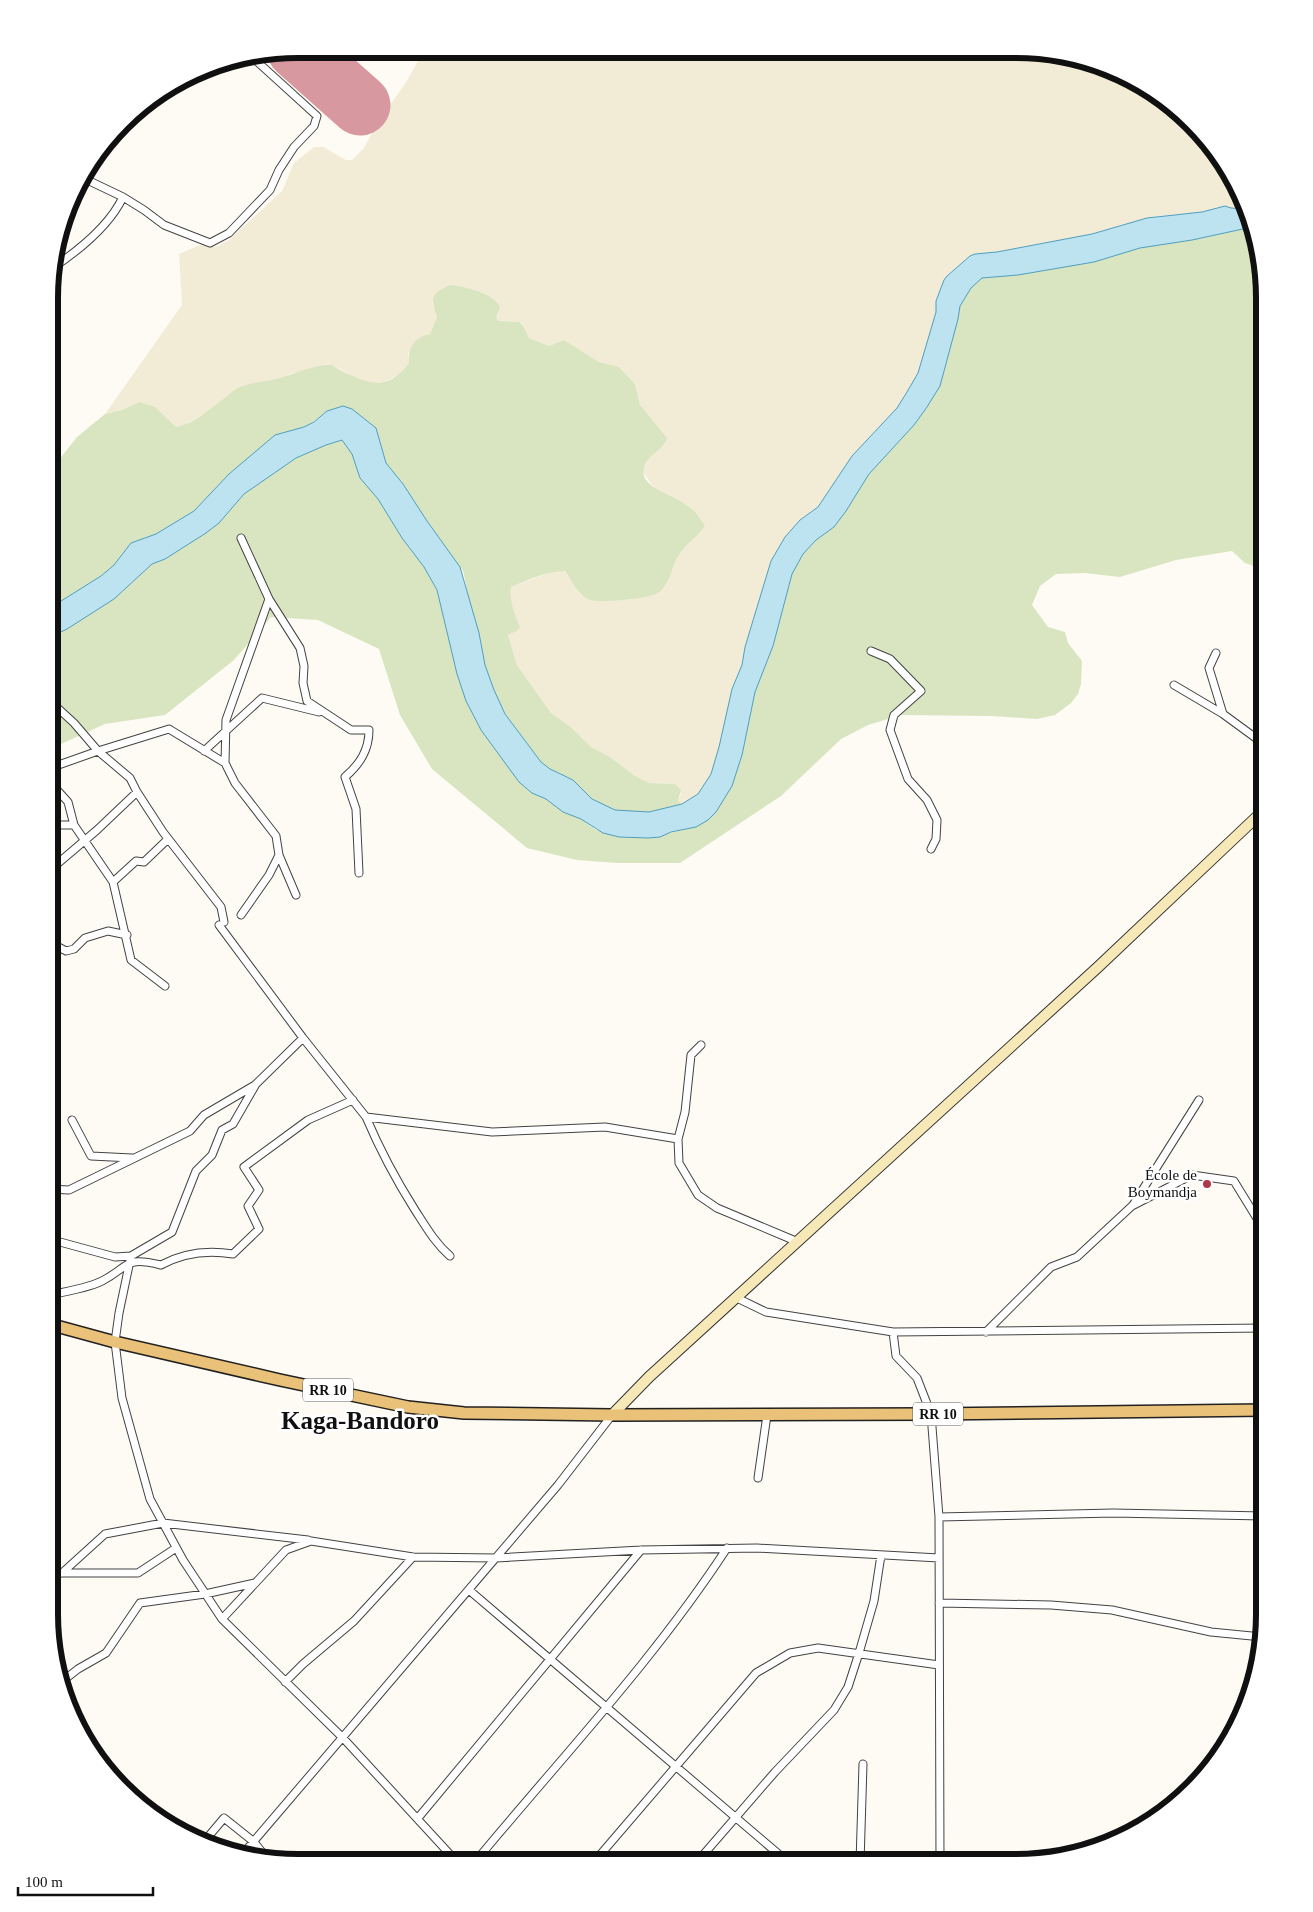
<svg xmlns="http://www.w3.org/2000/svg" width="1313" height="1912" font-family="Georgia,serif">
<style>
.farmland{fill:#f2ecd6}
.green{fill:#d8e5c0}
.water{fill:#bee3f0;stroke:#4d9ebe}
.lines{fill:none;stroke-linecap:round;stroke-linejoin:round}
.runway{stroke:#d7999f;stroke-width:61}
.street-casing{stroke:#434343;stroke-width:9}
.secondary-casing{stroke:#323232;stroke-width:12}
.primary-casing{stroke:#212121;stroke-width:14}
.street{stroke:#fff;stroke-width:7}
.secondary{stroke:#f6e8b7;stroke-width:10}
.primary{stroke:#e9c179;stroke-width:11}
.poi-dot{fill:#b0374a;stroke:#fff;stroke-width:2}
.labels{text-anchor:middle;dominant-baseline:central;stroke-width:5;stroke-linejoin:round;paint-order:stroke}
.shield{fill:#fff;stroke:#585858;stroke-width:1}
.shield-label{font-size:14px;font-weight:bold;fill:#101010}
.poi-label{font-size:15px;fill:#101010;stroke:#fff;text-anchor:end}
.town-label{font-size:25px;font-weight:bold;fill:#101010;stroke:#fff}
.rim{fill:none;stroke:#101010;stroke-width:6}
</style>
<rect width="100%" height="100%" fill="#fefbf4"/>
<path class="farmland" d="M424 49 1049 51 1111 68 1167 100 1213 146 1239 188 1246 209 1231 208 1225 206 1202 212 1158 216 1092 234 997 252 975 254 970 256 947 275 936 301V312L918 373 907 392 897 408 852 456 818 507 800 520 785 537 771 561 745 647 742 665 732 689 719 747 711 774 698 794 682 804 678 801 681 794 675 784 649 783 635 776 610 757 591 747 572 728 551 713 517 665 508 635 517 631 520 627 512 608 510 598 511 587 554 571H564L582 595 665 586 677 557 705 526 676 498 659 491 651 484 645 475 643 471 649 457 666 443 640 405 635 384 619 367 599 362 564 340 549 346 529 338 523 324 519 322 498 321 496 317 432 302 437 317 430 334 408 353 409 363 401 373 385 382 374 383 363 381 332 365 327 364 302 372 292 373 207 412 181 427 176 428 155 407 140 402 122 410 105 414 182 305 179 254 200 245 216 247 229 240 282 191 294 163 314 147H323L346 160H352L364 148 378 122 407 81Z"/>
<path class="green" d="M1252 227 1259 248 1264 297V568L1262 569 1245 563 1232 551 1176 560 1120 577 1085 573 1056 574 1040 586 1032 605 1048 627 1065 632 1068 643 1082 661 1081 684 1078 694 1071 703 1055 715 1037 719 992 716 901 715 868 725 841 739 781 796 680 863H617L577 860 527 848 432 769 400 715 379 649 318 620 271 617 234 660 165 715 105 724 50 749V637L67 629 114 599 152 564 165 559 206 533 219 523 244 494 296 458 326 445 342 440 352 454 360 478 378 499 402 538 424 567 437 591 457 674 466 701 481 730 504 760 546 799 563 812 581 819 596 830 619 837 648 838 696 827 724 799 732 786 742 755 755 692 773 646 792 574 803 554 816 540 834 527 846 511 869 474 914 425 927 407 940 386 958 319 960 306 971 288 981 278 1018 275 1094 262 1140 248 1192 240Z
M450 285C464 286 495 294 500 307L496 317 498 321 519 322 523 325 529 338 549 346 564 340 599 362 619 367 635 384 640 405 667 438C664 451 647 453 644 469 640 485 666 493 677 499 682 502 688 506 693 510 698 515 701 520 705 526 697 537 684 546 677 558 671 569 670 584 659 592 650 599 601 603 590 600 579 596 571 580 565 571 546 571 529 580 511 587 509 602 514 612 520 627L517 631 508 635 517 665 551 713 572 728 591 747 610 757 635 776 649 783 675 784 681 790 678 801 682 804 649 812 615 811 592 799 573 780 550 769 541 762 505 714 494 690 485 665 479 633 472 612 463 571 415 504 403 484 386 463 376 428 352 409 343 406 327 411 309 425 293 431 281 433 229 474 194 511 156 534 131 543 114 565 101 576 50 608 51 470 77 437 105 414 122 410 140 402 155 407 176 427C192 425 213 407 226 397 229 394 234 390 238 388 250 382 267 382 280 378 293 374 320 363 332 365 339 370 346 373 353 376 378 388 393 384 409 363 407 348 415 337 430 334L437 317C430 297 431 294 450 285Z"/>
<path class="water" d="M1225 206 1231 208 1246 209 1252 227 1192 240 1140 248 1094 262 1018 275 982 278 971 288 960 306 958 319 940 386 927 407 914 425 869 474 846 511 834 527 816 540 803 554 792 574 773 646 755 692 742 755 732 786 716 812 708 820 696 827 671 832 660 837 648 838 619 837 603 833 581 819 563 812 546 799 532 793 519 782 481 730 466 701 457 674 437 590 424 567 402 538 378 499 360 478 352 454 342 440 326 445 296 458 244 494 219 523 206 533 165 559 152 564 114 599 67 629 50 637V608L101 576 114 565 131 543 156 534 194 511 229 474 275 435 304 427 314 422 327 411 343 406 352 409 376 428 386 463 403 484 427 521 460 567 479 633 485 665 494 690 505 714 541 762 550 769 573 780 592 799 615 810 649 812 682 804 698 794 711 774 719 747 732 689 742 665 745 647 771 561 785 537 800 520 818 507 852 456 897 408 907 392 918 373 936 312V301L944 280 947 276 970 256 975 254 997 252 1092 234 1147 218 1202 212Z"/>
<g class="lines">
<path class="runway" d="M297 49 360 105"/>
<defs>
<path id="street" d="M81 177 123 197
M51 269C78 251 109 227 123 197L144 210 164 225 210 243 229 233 270 190 279 170 294 147 314 126 317 116 251 56
M241 538 269 599 226 720 225 763 235 783 276 836 279 855 296 895
M1261 596 1264 600
M269 599 300 648 304 666 303 683 307 701 351 730H369C369 750 360 764 345 777L356 809 359 873
M871 651 890 659 921 691 894 715 890 730 908 779 927 800 937 820 936 839 931 849
M1216 653 1209 668 1223 714 1264 744
M1174 685 1223 714
M50 701 74 723 98 751 130 778 137 792 163 832 221 907 224 922
M204 751 262 698 319 712
M50 768 98 751 169 729 225 763
M50 782 68 802 74 825 113 882 131 960 165 986
M50 822 56 825H74
M50 870 97 830 137 792
M113 882 136 861 144 862 168 839
M241 915 269 875 279 855
M219 925 303 1038 366 1117 492 1132 605 1127 678 1139
M50 946 53 944 66 951 74 949 85 938 108 931 127 935
M701 1045 691 1055 685 1112 678 1139 679 1163 698 1195 717 1208 798 1242
M366 1117C380 1150 396 1180 415 1210 426 1227 435 1243 450 1256
M72 1120 91 1156 132 1158
M50 1142 55 1143
M49 1189 69 1190 190 1131 204 1115 255 1085
M1134 1205 1192 1175 1234 1181 1264 1230
M49 1239 115 1257 131 1256 172 1232 196 1171 212 1155 222 1130 233 1124 256 1084 303 1038
M131 1256 119 1313 115 1342 122 1398 150 1499 183 1560 222 1619 343 1738 457 1862
M49 1295C65 1292 88 1288 102 1281 131 1266 123 1256 161 1265 183 1253 209 1250 233 1254L259 1229 248 1206 259 1190 244 1167 308 1120 353 1100
M737 1298 766 1312 893 1332 1264 1328
M893 1332 896 1356 917 1378 931 1414 939 1517 940 1863
M986 1332 1051 1267 1077 1257 1133 1205 1199 1100
M758 1478 767 1415
M939 1517 1113 1513 1264 1516
M62 1573H138L176 1548
M49 1575 62 1573 105 1534 163 1523 308 1540
M469 1590 789 1863
M939 1603 1051 1605 1112 1610 1211 1632 1262 1637
M222 1619 286 1550 311 1541 413 1557 496 1558 641 1550 757 1548 939 1558
M285 1682 303 1664 354 1621 413 1557
M60 1683 78 1669 106 1653 140 1603 205 1594 255 1583
M418 1818 641 1550
M202 1844 224 1818 254 1842 269 1861
M242 1855 558 1485 612 1415
M475 1862C561 1758 654 1660 727 1548
M594 1862 756 1673 790 1653 818 1648 939 1665
M697 1862 775 1772 834 1710 848 1687 859 1653 874 1601 881 1555
M860 1863 863 1764"/>
<path id="secondary" d="M612 1415 649 1377 1097 968 1264 810"/>
<path id="primary" d="M49 1324 115 1342 280 1380 408 1407 464 1413 612 1415 931 1414 1264 1410"/>
</defs>
<use href="#street" class="street-casing"/>
<use href="#secondary" class="secondary-casing"/>
<use href="#primary" class="primary-casing"/>
<use href="#street" class="street"/>
<use href="#secondary" class="secondary"/>
<use href="#primary" class="primary"/>
</g>
<circle class="poi-dot" cx="1207" cy="1184" r="5"/>
<g class="labels">
<g class="shield">
<rect x="303" y="1378.5" width="50" height="23" rx="4"/>
<rect x="913" y="1402.5" width="50" height="23" rx="4"/>
</g>
<g class="shield-label">
<text x="328" y="1390">RR 10</text>
<text x="938" y="1414">RR 10</text>
</g>
<g class="poi-label">
<text x="1197" y="1175">École de<tspan x="1197" dy="17">Boymandja</tspan></text>
</g>
<g class="town-label">
<text x="360" y="1420">Kaga-Bandoro</text>
</g>
</g>
<path d="M0 0H1313V1912H0ZM298 58H1016A240 240 0 0 1 1256 298V1614A240 240 0 0 1 1016 1854H298A240 240 0 0 1 58 1614V298A240 240 0 0 1 298 58Z" fill="#fff" fill-rule="evenodd"/>
<path class="rim" d="M298 58H1016A240 240 0 0 1 1256 298V1614A240 240 0 0 1 1016 1854H298A240 240 0 0 1 58 1614V298A240 240 0 0 1 298 58Z"/>
<path d="M18 1887v8h135v-8" fill="none" stroke="#101010" stroke-width="2.5"/>
<text x="25" y="1887" font-size="15" fill="#101010" stroke="#ffffff" stroke-width="4" paint-order="stroke">100 m</text>
</svg>
